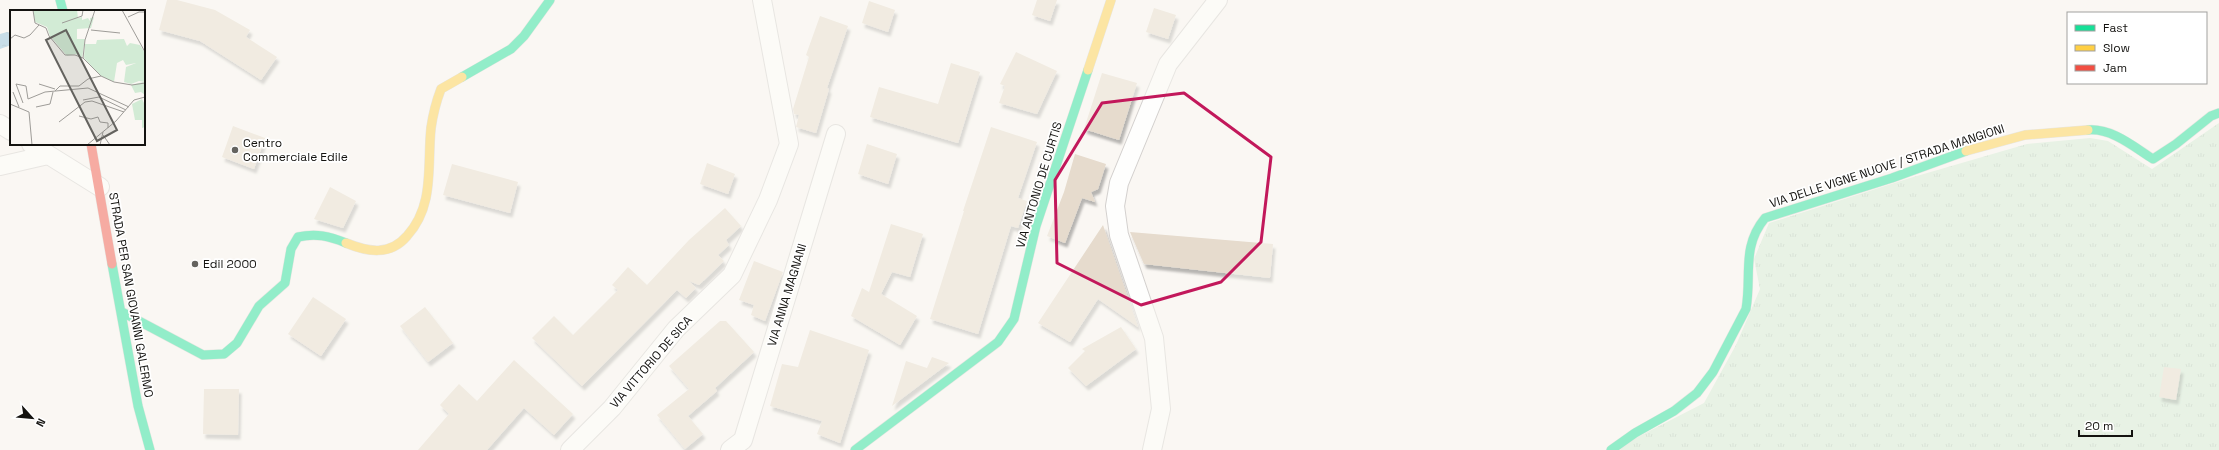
<svg xmlns="http://www.w3.org/2000/svg" width="2219" height="450" font-family="'Space Grotesk',sans-serif">
<style>
.grass{fill:url(#grass-tufts)}
.water{fill:url(#water-ripples)}
.building{fill:#e6dbcd;filter:url(#shadow)}
.lines{fill:none;stroke-linecap:round;stroke-linejoin:round}
.street-casing{stroke:#d3d0ce;stroke-width:20}
.fast-casing{stroke:#d3d0ce;stroke-width:10}
.slow-casing{stroke:#d3d0ce;stroke-width:10}
.jam-casing{stroke:#d3d0ce;stroke-width:10}
.street{stroke:#fefefd;stroke-width:18}
.fast{stroke:#16e098;stroke-width:9}
.slow{stroke:#ffcf43;stroke-width:9}
.jam{stroke:#f24e42;stroke-width:9}
.marked{fill:none;stroke:#c2185b;stroke-width:3;stroke-linejoin:round}
.poi-dot{fill:#64635f;stroke:#fff;stroke-width:1.5}
.labels{text-anchor:middle;dominant-baseline:central;stroke-width:3.5;stroke-linejoin:round;paint-order:stroke}
.poi-label{font-size:12px;fill:#141310;stroke:#fff;text-anchor:start}
.street-label{font-size:12px;fill:#141310;stroke:#fff}
.inset-road{fill:none;stroke:#9e9c98;stroke-width:1}
.view{fill:#64635f;fill-opacity:0.15;stroke:#64635f;stroke-width:2}
.inset-edge{fill:none;stroke:#141310;stroke-width:2}
</style>
<defs>
<pattern id="grass-tufts" width="24" height="20" patternUnits="userSpaceOnUse"><rect width="24" height="20" fill="#d2ebd5"/><path d="M3 7l-1-3M5 7V3M7 7l1-3M15 17l-1-3M17 17v-4M19 17l1-3" fill="none" stroke="#b3c9b6"/></pattern>
<pattern id="water-ripples" width="26" height="14" patternUnits="userSpaceOnUse"><rect width="26" height="14" fill="#8cbcd9"/><path d="M2 4q2-2 4 0t4 0M15 11q2-2 4 0t4 0" fill="none" stroke="#78a1b9"/></pattern>
<filter id="shadow"><feDropShadow dx="2.5" dy="4.5" stdDeviation="1" flood-color="#0004"/></filter>
</defs>
<rect width="100%" height="100%" fill="#faf7f3"/>
<path class="grass" d="M2219 123V450H1620L1628 442 1704 403 1736 345 1760 289 1754 259 1769 223 1910 178 2027 144 2090 138 2108 141 2152 169Z"/>
<path class="water" d="M7 32 11 33V45L0 49V34Z"/>
<path class="building" d="M167 0H177L215 10 250 30 246 37 277 57 261 80 200 41 159 30Z
M1037 0H1057L1050 21 1032 15Z
M869 1 895 10 888 32 862 23Z
M1154 8 1176 15 1168 39 1146 32Z
M820 16 848 26 827 88 829 89 816 133 796 127 799 115 794 114 793 109 809 57 806 55Z
M1016 52 1057 71 1037 114 999 103 1005 86 1000 84Z
M951 63 980 72 958 143 870 117 879 87 938 104Z
M1102 73 1137 83 1119 140 1084 129Z
M233 126 265 138 254 169 222 157Z
M991 127 1037 142 1018 198 1027 201 1018 228 1011 226 978 334 930 319 964 211H963Z
M867 144 897 154 888 184 858 174Z
M1075 154 1106 164 1098 189 1091 192 1095 202 1082 198 1065 243 1047 236 1064 192Z
M707 163 735 174 728 194 700 184Z
M452 164 518 182 510 213 443 195Z
M330 187 356 201 343 228 314 219Z
M725 208 741 226 726 240 729 245 718 255 724 261 699 285 689 281 696 288 686 298 677 290 582 386 532 338 554 316 573 335 618 290 612 285 628 267 647 285 689 240Z
M891 224 923 234 910 277 892 272 881 294 917 316 900 345 851 316 862 288 869 292Z
M1103 225 1138 327 1098 299 1070 342 1038 323Z
M1130 232 1273 244 1270 278 1144 264Z
M754 261 783 272 765 321 751 315 754 305 739 300Z
M313 297 346 319 321 356 288 334Z
M425 307 453 343 428 362 400 326Z
M720 321H726L754 352 715 388 717 391 688 416 703 434 685 449 657 415 689 389 669 366Z
M1121 327 1136 349 1086 386 1068 368 1085 351 1082 349Z
M810 330 869 350 840 443 817 434 822 421 770 406 782 364 798 367Z
M932 357 949 363 892 406 906 361 927 368Z
M514 360 573 414 554 435 524 408 487 450H418L449 414 440 405 459 384 477 401Z
M2164 367 2181 369 2176 400 2159 397Z
M204 389H239L238 435 203 434Z"/>
<g class="lines">
<defs>
<path id="street" d="M0 124 11 131
M31 144 100 187
M0 166 48 155
M570 450 612 408 676 329 732 275 768 200 789 144 762 0
M730 450 743 440 836 134
M1152 450 1161 409 1154 338 1119 235 1115 206 1119 183 1168 64 1218 0"/>
<path id="fast" d="M60 0 63 11
M462 77 511 49 524 36 550 0
M2088 130C2112 128 2134 147 2153 159L2176 144 2211 116 2219 113
M112 264 138 406 150 450
M122 312 203 355 224 354 237 343 259 306 285 283 291 249 298 237C316 233 329 236 346 243
M855 450 998 342 1014 319 1036 226 1088 70
M1611 450 1635 433 1674 411 1697 393 1713 372 1746 309C1752 275 1741 247 1765 218L1892 178 1966 151"/>
<path id="slow" d="M1088 70 1111 0
M1966 151 2025 135 2088 130
M346 243C368 252 390 256 407 236 435 205 427 166 431 128 433 114 436 102 441 89L462 77"/>
<path id="jam" d="M91 144 112 264"/>
</defs>
<use href="#street" class="street-casing"/>
<use href="#fast" class="fast-casing"/>
<use href="#slow" class="slow-casing"/>
<use href="#jam" class="jam-casing"/>
<use href="#street" class="street"/>
<use href="#fast" class="fast"/>
<use href="#slow" class="slow"/>
<use href="#jam" class="jam"/>
</g>
<path d="M0 0H2219V450H0ZM1184 93 1271 157 1261 242 1221 282 1141 305 1057 263 1055 180 1102 103Z" fill="#faf7f3" fill-opacity=".55" fill-rule="evenodd"/>
<path class="marked" d="M1184 93 1271 157 1261 242 1221 282 1141 305 1057 263 1055 180 1102 103Z"/>
<g class="poi-dot">
<circle cx="235" cy="150" r="4"/>
<circle cx="195" cy="264" r="4"/>
</g>
<g class="labels">
<g class="poi-label">
<text x="243" y="143">Centro<tspan x="243" dy="14">Commerciale Edile</tspan></text>
<text x="203" y="264">Edil 2000</text>
</g>
<g class="street-label">
<text transform="translate(1887 166) rotate(-18)">VIA DELLE VIGNE NUOVE / STRADA MANGIONI</text>
<text transform="translate(1039 185) rotate(-73)">VIA ANTONIO DE CURTIS</text>
<text transform="translate(131 295) rotate(80)">STRADA PER SAN GIOVANNI GALERMO</text>
<text transform="translate(787 295) rotate(-73)">VIA ANNA MAGNANI</text>
<text transform="translate(651 362) rotate(-49)">VIA VITTORIO DE SICA</text>
</g>
</g>
<g transform="translate(10 10)">
<rect width="135" height="135" fill="#faf7f3"/>
<path d="M23 0H67L68 8 72 7V10L78 8 80 11V8L84 7 81 18 67 19V29H75L72 48 66 44 57 46 40 26 37 17 25 12ZM114 29 117 36 120 33 130 35 135 43V72L129 71 121 74 114 72 116 57 126 53 116 55 113 50 107 53 104 72 91 66 74 48 75 34H86L87 30ZM133 72 135 73V85L131 82 125 83 121 75ZM132 89 135 95V117L132 118V110H125L122 94Z" fill="#d2ebd5"/>
<path class="inset-road" d="M23 0 25 13 36 18 39 26 55 45H65L73 48M85 0 75 30 73 48 91 66 104 72 122 75 135 73M112 0 135 42M118 7 129 2H135M52 13 72 6 73 0M81 20 110 23M0 29 5 25 14 28 20 25 29 15M29 74 45 79M45 81 50 76H69L78 69 91 66M3 82 9 97M18 89 35 82 78 78 119 97M73 90 89 87 116 100M13 93 6 74 16 76 18 89M0 94 19 102 22 135M26 97 40 94 43 82M69 106 81 109 88 107 90 112 98 113V118M49 112 75 92 82 91 114 102M93 125 100 135M77 135 106 111 124 90 135 87M90 135 93 122"/>
<path class="view" d="M56 20 107 120 87 131 36 30Z"/>
<rect width="135" height="135" class="inset-edge"/>
</g>
<rect x="2067" y="12" width="140" height="72" fill="#ffffff" stroke="#a1a19f"/>
<rect x="2075" y="25" width="20" height="6" fill="#16e098" stroke="#a1a19f"/>
<text x="2103" y="32" font-size="12" fill="#141310">Fast</text>
<rect x="2075" y="45" width="20" height="6" fill="#ffcf43" stroke="#a1a19f"/>
<text x="2103" y="52" font-size="12" fill="#141310">Slow</text>
<rect x="2075" y="65" width="20" height="6" fill="#f24e42" stroke="#a1a19f"/>
<text x="2103" y="72" font-size="12" fill="#141310">Jam</text>
<g transform="translate(32 418) rotate(117)" stroke="#ffffff" stroke-width="3" paint-order="stroke">
<path d="M0-3L7 15L0 10L-7 15Z" fill="#141310"/>
<text y="-6" font-size="11" font-weight="bold" text-anchor="middle" fill="#141310">N</text>
</g>
<path d="M2079 430v6h53v-6" fill="none" stroke="#141310" stroke-width="2"/>
<text x="2085" y="430" font-size="12" fill="#141310" stroke="#ffffff" stroke-width="3" paint-order="stroke">20 m</text>
</svg>
